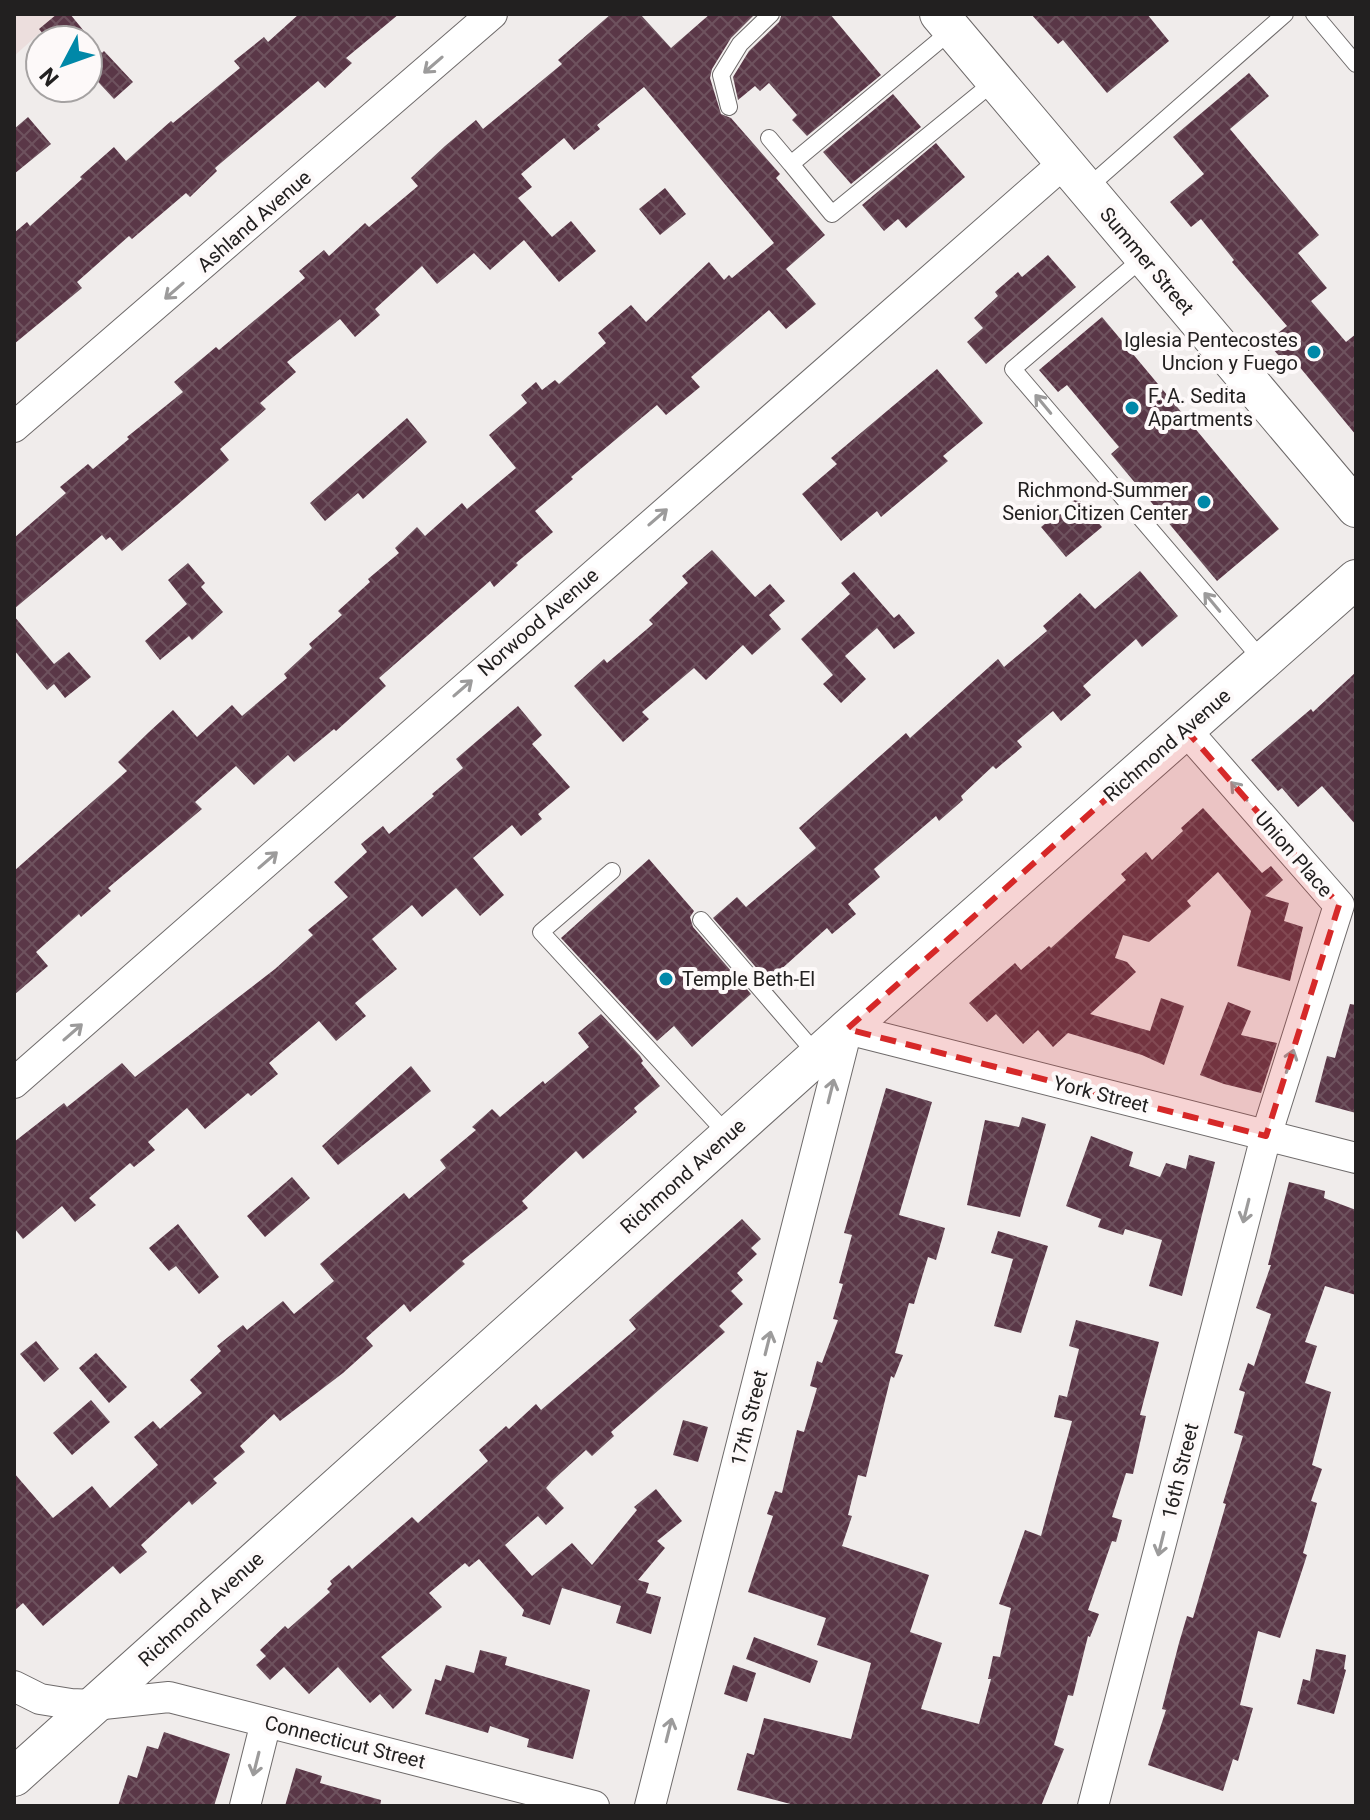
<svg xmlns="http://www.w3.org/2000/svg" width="1370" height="1820" font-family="Roboto,sans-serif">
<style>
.built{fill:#ecdedd}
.building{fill:url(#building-cross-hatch)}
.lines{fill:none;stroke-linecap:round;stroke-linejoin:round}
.service-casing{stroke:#6e6a6a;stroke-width:18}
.minor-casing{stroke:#6e6a6a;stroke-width:32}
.tertiary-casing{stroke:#6e6a6a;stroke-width:40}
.service{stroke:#fff;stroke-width:16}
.minor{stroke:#fff;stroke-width:30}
.tertiary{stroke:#fff;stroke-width:38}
.oneway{stroke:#9c9b9b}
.marked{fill:#d62828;fill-opacity:0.2;stroke:#d62828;stroke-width:6;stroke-dasharray:16 10;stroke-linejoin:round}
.poi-dot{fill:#0088a8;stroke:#fdf9f9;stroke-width:3}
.labels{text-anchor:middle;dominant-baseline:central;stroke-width:8;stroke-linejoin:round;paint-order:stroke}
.street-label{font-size:20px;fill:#222020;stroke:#fdf9f9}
.poi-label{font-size:20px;fill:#222020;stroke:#fdf9f9;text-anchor:end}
</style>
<defs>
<pattern id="building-cross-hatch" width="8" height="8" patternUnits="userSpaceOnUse" patternTransform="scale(2)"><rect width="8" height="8" fill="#5a3747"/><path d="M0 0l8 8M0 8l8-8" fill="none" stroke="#6e525e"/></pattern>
</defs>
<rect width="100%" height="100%" fill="#f0eceb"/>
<path class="built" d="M14 14H61L14 56Z"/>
<path class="building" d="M57 14H70L102 53 104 51 133 82 114 99 88 71V40H48L39 29Z
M299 14H399L346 58 352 63 325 88 318 81 215 168 217 171 190 197 186 193 132 239 129 236 77 282 82 288 14 344V233L27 222 30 226 82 179 80 177 114 147 126 161 171 121 173 123 240 68 234 61 264 37 268 42Z
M611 14H640L671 48 710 14H755L731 38 712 69 710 78 721 114 731 118 780 174 776 178 825 235 786 269 816 304 786 329 769 310 691 377 700 387 666 415 657 405 571 477 573 479 535 511 553 532 516 563 518 565 494 587 490 581 379 678 386 686 336 731 334 729 294 762 288 755 254 785 236 766 195 802 202 809 108 888 111 891 81 917 79 914 36 952 48 966 14 995V871L127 771 118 762 149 732 173 710 197 737 232 705 242 716 287 678 284 674 312 648 309 644 342 615 338 611 370 582 368 579 399 553 395 548 417 527 425 536 462 503 467 509 516 468 489 435 527 403 521 395 536 382 542 390 555 380 559 384 606 343 598 333 631 305 646 322 709 262 724 280 729 275 732 278 774 243 644 87 597 125 600 129 574 150 564 138 521 174 532 187 518 198 552 237 571 221 596 251 559 282 524 240 490 270 474 253 437 284 422 266 375 309 380 315 355 337 340 319 287 362 296 372 260 403 266 409 220 449 229 460 177 505 122 551 110 537 106 540 102 535 14 609V538L66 493 60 487 88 464 93 469 129 439 127 437 183 392 174 382 216 347 219 350 305 278 299 271 324 250 329 256 365 223 369 227 418 186 411 178 445 146 476 120 483 129 562 64 558 60Z
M782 14H830L881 75 807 136 792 120 797 115 769 83 760 91 755 86 738 100 733 77 749 51 779 22Z
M1031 14H1147L1169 41 1107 93 1063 40 1058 44Z
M1249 73 1269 96 1230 129 1319 235 1298 253 1327 288 1311 301 1346 342 1356 334V435L1298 365 1291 370 1267 342 1287 326 1232 262 1234 260 1201 219 1191 227 1170 202 1204 174 1173 137Z
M893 94 921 127 851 184 823 152Z
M28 117 51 144 14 174V129Z
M936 143 965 177 906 228 898 219 884 231 862 205Z
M665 188 686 214 660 235 639 209Z
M1048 255 1076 287 986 364 967 342 983 328 974 318 998 296 995 292 1018 272 1022 277Z
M1102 317 1279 529 1217 581 1111 454 1119 447 1067 385 1058 392 1039 370Z
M937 369 983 423 943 456 948 461 881 517 877 511 841 541 802 494 837 464 831 458Z
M407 418 427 442 363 499 358 493 325 521 310 503Z
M1077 497 1102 527 1066 557 1041 527Z
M712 550 755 597 770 584 785 601 769 615 781 629 752 655 743 645 706 680 694 668 642 712 649 719 623 742 574 686 604 659 607 663 653 624 649 620 688 583 682 576Z
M188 563 205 583 201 587 223 612 192 640 189 636 160 660 145 641 187 604 168 580Z
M1140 571 1178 616 1142 647 1136 639 1083 686 1091 695 1061 721 1053 711 1017 741 1022 747 996 769 993 766 961 796 963 800 939 821 936 816 874 869 880 877 848 904 856 914 832 934 827 928 768 981 713 918 737 897 746 907 816 848 799 828 906 733 910 738 998 659 1004 667 1047 631 1043 626 1080 593 1095 609Z
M854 572 894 618 899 614 915 633 894 649 877 628 845 656 866 679 841 703 823 684 833 675 801 639 850 594 841 583Z
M14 616 54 664 69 652 91 677 65 698 54 684 47 690 14 650Z
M1356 672V825L1322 786 1298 807 1282 788 1278 791 1251 760 1311 709 1313 712Z
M518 706 542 735 532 744 570 787 538 814 542 819 521 836 512 825 473 858 504 895 480 916 456 888 422 917 412 905 372 939 397 969 355 1003 366 1016 336 1041 319 1021 269 1063 278 1074 251 1096 248 1093 205 1129 187 1108 148 1142 155 1150 134 1167 130 1163 89 1198 96 1205 75 1222 62 1206 23 1239 14 1228V1142L64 1103 67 1107 122 1063 135 1077 275 969 313 935 308 930 348 897 334 882 367 852 361 844 383 826 389 834 434 796 432 794 463 768 456 759Z
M1203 808 1262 873 1271 866 1283 880 1265 896 1289 903 1284 921 1303 927 1290 981 1237 966 1251 911 1218 872 1187 901 1191 906 1149 942 1123 935 1115 958 1127 962 1136 972 1090 1014 1150 1031 1161 998 1184 1006 1164 1065 1142 1055 1068 1033 1053 1047 1038 1030 1023 1044 996 1014 987 1022 969 1003 1015 963 1021 970 1049 946 1051 948 1126 880 1121 874 1146 852 1152 860 1183 831 1181 828Z
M649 859 694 911 690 917 693 927 751 994 692 1047 674 1026 657 1041 561 938Z
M1228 1002 1251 1011 1241 1035 1277 1043 1261 1093 1224 1084 1200 1075Z
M1350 1004 1356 1005V1113L1315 1102 1327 1056 1335 1058Z
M601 1014 640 1056 643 1061 641 1063 660 1086 634 1108 637 1112 583 1159 576 1151 522 1201 528 1208 462 1261 465 1264 410 1312 404 1304 366 1338 373 1346 343 1373 280 1421 274 1414 240 1446 245 1452 213 1479 217 1483 192 1505 189 1501 141 1545 147 1552 120 1574 113 1566 43 1626 23 1603 14 1611V1473L53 1518 92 1486 110 1508 158 1465 134 1437 153 1421 160 1429 202 1393 190 1380 221 1351 217 1346 243 1325 247 1330 283 1301 294 1314 334 1281 320 1264 404 1193 409 1199 446 1168 440 1160 476 1130 472 1127 492 1109 500 1117 543 1081 545 1084 589 1047 578 1033Z
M411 1066 431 1091 338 1165 322 1146Z
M886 1088 932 1102 899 1215 945 1228 936 1260 928 1257 914 1304 909 1303 895 1353 903 1355 894 1378 891 1376 866 1477 858 1475 848 1515 852 1516 842 1546 929 1575 910 1632 942 1643 921 1709 979 1724 991 1679H988L993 1656 1000 1657 1011 1608 999 1604 1025 1530 1041 1536 1072 1421 1054 1417 1059 1395 1067 1397 1079 1349 1069 1346 1076 1320 1159 1342 1140 1415 1146 1416 1133 1474 1126 1473 1112 1517 1122 1520 1116 1542 1112 1541 1088 1610 1099 1614 1090 1637 1088 1636 1073 1696 1068 1695 1054 1745 1064 1749 1041 1806H798L737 1790 747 1753 754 1755 764 1718 851 1739 871 1663 817 1645 826 1618 748 1592 773 1516 767 1514 775 1491 782 1493 797 1430 804 1432 817 1388 810 1386 817 1361 822 1363 838 1320 833 1319 843 1284 839 1283 852 1235 844 1233Z
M1022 1117 1046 1124 1020 1217 967 1205 985 1120 1019 1127Z
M1091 1136 1133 1152 1129 1166 1160 1177 1166 1163 1186 1169 1189 1155 1215 1162 1182 1296 1149 1286 1162 1240 1125 1229 1123 1235 1098 1227 1101 1219 1066 1206Z
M292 1177 310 1198 265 1237 247 1216Z
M1289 1182 1325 1191 1324 1198 1356 1210V1295L1325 1286 1305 1342 1317 1346 1305 1383 1331 1392 1312 1465 1322 1469 1311 1501 1317 1503 1303 1553 1307 1555 1280 1638 1258 1631 1240 1705 1253 1708 1238 1761 1233 1759 1223 1791 1148 1765 1166 1710 1162 1709 1179 1643 1187 1616 1193 1618 1226 1504 1223 1503 1243 1436 1234 1433 1245 1392 1239 1390 1248 1363 1254 1366 1271 1314 1256 1308 1271 1265H1268Z
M742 1219 761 1239 751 1248 757 1254 737 1273 743 1280 731 1291 743 1304 719 1326 725 1332 611 1432 614 1436 592 1456 586 1450 552 1481 546 1488 564 1508 546 1525 538 1516 505 1545 532 1576 572 1543 592 1565 637 1510 634 1507 656 1489 682 1521 657 1541 665 1548 638 1580 649 1583 646 1593 661 1597 651 1634 616 1623 621 1606 562 1588 550 1625 522 1616 524 1610 479 1559 469 1567 465 1563 429 1593 442 1607 381 1657 412 1690 393 1709 380 1694 370 1703 338 1667 309 1694 284 1667 270 1680 256 1665 266 1656 260 1650 285 1626 288 1629 330 1592 327 1589 332 1584 330 1581 349 1565 352 1569 412 1517 418 1523 488 1461 479 1450 506 1426 509 1429 536 1404 541 1410 636 1329 629 1320Z
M178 1224 219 1277 199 1294 176 1266 169 1271 149 1248Z
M998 1231 1048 1246 1021 1333 994 1326 1013 1259 991 1253Z
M36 1341 59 1369 44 1382 20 1354Z
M96 1353 127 1387 109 1403 79 1368Z
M91 1400 110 1422 72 1455 53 1433Z
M683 1420 708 1427 698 1462 673 1455Z
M754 1637 818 1661 810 1683 746 1659Z
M1316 1649 1346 1655 1344 1669 1346 1670 1334 1714 1297 1704 1303 1679 1310 1681Z
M480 1650 507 1657 505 1665 590 1690 573 1759 527 1747 529 1739 490 1726 488 1733 425 1714 435 1679 441 1681 446 1665 474 1673Z
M733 1665 756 1673 747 1702 724 1694Z
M164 1732 230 1754 214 1806H118L128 1775 137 1778 147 1746 158 1749Z
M296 1768 322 1776 320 1783 381 1800 380 1806H285Z"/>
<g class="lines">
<defs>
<path id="service" d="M1314 14 1356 64
M952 30 791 164 832 214 995 81
M729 107 721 75 740 44 771 14
M769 138 791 164
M1086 189 1285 14
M1144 257 1013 369 1263 661
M612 871 541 932 729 1136
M701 920 818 1056"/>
<path id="minor" d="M14 427 492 14
M14 1083 1064 163
M14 1686 40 1699 71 1704 94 1705 169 1697 594 1806
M245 1806 266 1722
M650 1806 847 1029 1356 1158
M1093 1806 1266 1136 1339 905 1185 729"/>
<path id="tertiary" d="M939 14 1356 508
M14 1777 847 1029 1356 579"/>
</defs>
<use href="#service" class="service-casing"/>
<use href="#minor" class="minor-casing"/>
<use href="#tertiary" class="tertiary-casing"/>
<use href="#service" class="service"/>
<use href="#minor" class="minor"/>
<use href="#tertiary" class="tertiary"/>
</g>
<defs><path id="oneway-shaft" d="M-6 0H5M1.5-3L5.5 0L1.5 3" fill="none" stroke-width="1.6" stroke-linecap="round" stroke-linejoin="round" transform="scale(2)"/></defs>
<g class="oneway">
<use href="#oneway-shaft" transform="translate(433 65) rotate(139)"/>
<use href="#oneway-shaft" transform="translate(174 291) rotate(139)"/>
<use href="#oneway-shaft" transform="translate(1043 404) rotate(-130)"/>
<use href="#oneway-shaft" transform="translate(658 517) rotate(-41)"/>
<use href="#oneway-shaft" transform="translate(1212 602) rotate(-130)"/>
<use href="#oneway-shaft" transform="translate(463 688) rotate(-41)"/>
<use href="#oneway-shaft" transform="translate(1239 791) rotate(-131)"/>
<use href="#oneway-shaft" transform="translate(268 860) rotate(-41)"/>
<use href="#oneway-shaft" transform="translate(73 1032) rotate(-41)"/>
<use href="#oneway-shaft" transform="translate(1290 1061) rotate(-72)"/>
<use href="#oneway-shaft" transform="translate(831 1091) rotate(-76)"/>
<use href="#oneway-shaft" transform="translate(1246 1211) rotate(104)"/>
<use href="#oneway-shaft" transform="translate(768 1343) rotate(-76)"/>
<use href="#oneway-shaft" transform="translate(1161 1544) rotate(104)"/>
<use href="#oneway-shaft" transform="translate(669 1730) rotate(-76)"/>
<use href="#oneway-shaft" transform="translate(256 1764) rotate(104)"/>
</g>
<path class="marked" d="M1185 729 1339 905 1266 1136 847 1029Z"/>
<g class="poi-dot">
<circle cx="1314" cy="352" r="8"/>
<circle cx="1132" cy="408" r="8"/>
<circle cx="1204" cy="502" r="8"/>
<circle cx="666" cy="979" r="8"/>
</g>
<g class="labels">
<g class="street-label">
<text transform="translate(254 221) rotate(-41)">Ashland Avenue</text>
<text transform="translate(1147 261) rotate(50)">Summer Street</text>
<text transform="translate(538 622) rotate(-41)">Norwood Avenue</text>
<text transform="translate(1167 745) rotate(-41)">Richmond Avenue</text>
<text transform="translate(1294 854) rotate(49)">Union Place</text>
<text transform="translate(1101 1094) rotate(14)">York Street</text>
<text transform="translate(683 1176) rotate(-42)">Richmond Avenue</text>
<text transform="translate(749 1418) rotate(-76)">17th Street</text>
<text transform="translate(1180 1471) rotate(-76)">16th Street</text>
<text transform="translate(201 1609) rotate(-42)">Richmond Avenue</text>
<text transform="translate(345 1742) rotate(14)">Connecticut Street</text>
</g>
<g class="poi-label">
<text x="1298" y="340">Iglesia Pentecostes<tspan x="1298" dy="23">Uncion y Fuego</tspan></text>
<text x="1148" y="396" text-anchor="start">F. A. Sedita<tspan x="1148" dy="23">Apartments</tspan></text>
<text x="1188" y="490">Richmond-Summer<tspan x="1188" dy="23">Senior Citizen Center</tspan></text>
<text x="682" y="979" text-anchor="start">Temple Beth-El</text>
</g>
</g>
<rect width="1370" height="1820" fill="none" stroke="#222020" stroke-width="32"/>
<g transform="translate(64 64) rotate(229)"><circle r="38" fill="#fdf9f9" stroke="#a5a2a2" stroke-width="2"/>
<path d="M0-6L14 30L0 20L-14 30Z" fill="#0088a8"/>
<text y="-12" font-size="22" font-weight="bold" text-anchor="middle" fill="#222020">N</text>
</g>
</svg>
